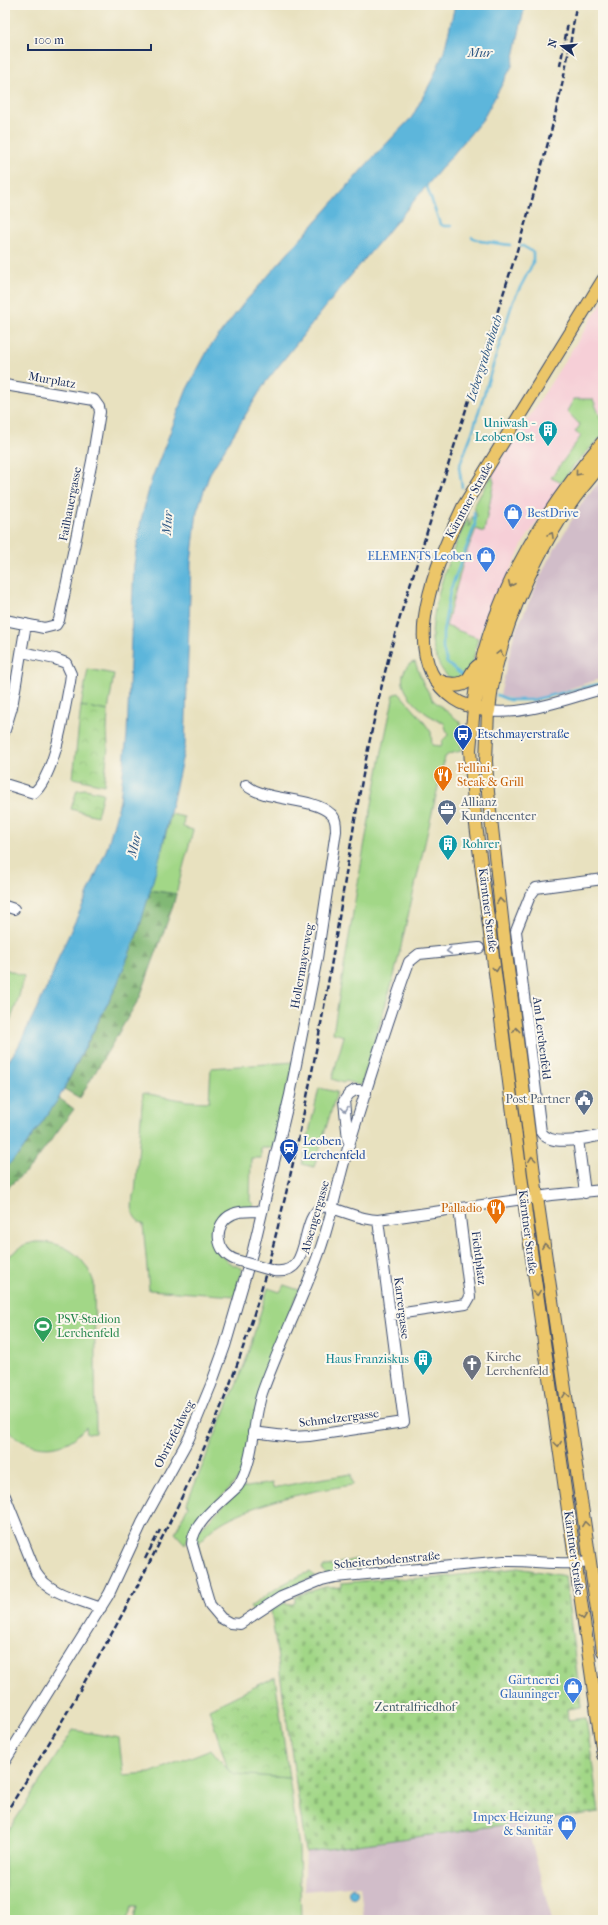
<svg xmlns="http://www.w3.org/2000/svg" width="608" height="1925" font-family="'IM FELL French Canon',serif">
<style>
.built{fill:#f6cfd7}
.industrial{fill:#d1bdc9}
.green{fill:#a2d787;stroke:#5e8372}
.forest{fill:url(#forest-firs);stroke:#4e7469}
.cemetery{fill:url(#cemetery-stones);stroke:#5e8372}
.park{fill:url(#park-crowns);stroke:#5e8372}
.water{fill:#5db6db;stroke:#3c729c}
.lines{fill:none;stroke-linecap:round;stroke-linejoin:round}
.stream{stroke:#5db6db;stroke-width:2.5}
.minor-casing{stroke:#3a4a6d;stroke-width:12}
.major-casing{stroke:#3a4a6d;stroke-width:14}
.highway-casing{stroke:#3a4a6d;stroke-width:16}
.minor{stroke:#fff;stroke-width:10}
.major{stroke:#ecc669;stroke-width:12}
.highway{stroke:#ecc669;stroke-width:14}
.rail{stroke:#1b2f5e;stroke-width:2.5;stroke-dasharray:6 3;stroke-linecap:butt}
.minor-bridge-casing{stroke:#3a4a6d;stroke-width:12;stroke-linecap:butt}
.minor-bridge{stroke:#fff;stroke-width:10}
.oneway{stroke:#797363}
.oneway2{stroke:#8d97ae}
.labels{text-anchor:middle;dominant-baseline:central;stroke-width:4;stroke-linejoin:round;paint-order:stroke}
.street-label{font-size:12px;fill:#1b2f5e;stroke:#fbf7ec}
.culture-label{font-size:12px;fill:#0d838f;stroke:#fbf7ec;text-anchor:end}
.shop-label{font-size:12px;fill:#366cbe;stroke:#fbf7ec;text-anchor:end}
.transit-label{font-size:12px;fill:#164399;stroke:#fbf7ec;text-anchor:start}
.food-label{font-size:12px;fill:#c56008;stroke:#fbf7ec;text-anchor:start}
.service-label{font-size:12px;fill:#4e5e75;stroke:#fbf7ec;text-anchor:start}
.leisure-label{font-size:12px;fill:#27864d;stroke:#fbf7ec;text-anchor:start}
.worship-label{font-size:12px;fill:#5b616d;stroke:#fbf7ec;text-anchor:start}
.park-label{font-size:12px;fill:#3d5968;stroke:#fbf7ec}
.water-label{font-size:13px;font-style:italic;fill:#2f5884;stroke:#fbf7ec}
</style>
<defs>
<pattern id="forest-firs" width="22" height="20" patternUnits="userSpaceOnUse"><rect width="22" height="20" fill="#81b874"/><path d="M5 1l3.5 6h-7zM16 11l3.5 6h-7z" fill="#699662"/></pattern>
<pattern id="cemetery-stones" width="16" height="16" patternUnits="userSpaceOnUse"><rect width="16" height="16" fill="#a2d787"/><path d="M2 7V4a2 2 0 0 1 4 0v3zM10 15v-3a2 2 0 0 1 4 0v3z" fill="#8bb977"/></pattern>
<pattern id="park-crowns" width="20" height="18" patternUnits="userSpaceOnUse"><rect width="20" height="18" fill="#a2d787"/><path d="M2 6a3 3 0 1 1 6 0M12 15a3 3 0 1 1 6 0" fill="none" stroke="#8bb977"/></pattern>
</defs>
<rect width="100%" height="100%" fill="#fbf7ec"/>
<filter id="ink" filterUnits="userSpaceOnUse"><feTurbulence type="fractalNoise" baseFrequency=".025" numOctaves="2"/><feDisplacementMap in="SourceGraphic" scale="8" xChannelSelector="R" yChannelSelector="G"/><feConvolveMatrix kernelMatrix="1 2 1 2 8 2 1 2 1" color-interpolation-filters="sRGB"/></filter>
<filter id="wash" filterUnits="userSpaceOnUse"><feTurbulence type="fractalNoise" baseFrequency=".012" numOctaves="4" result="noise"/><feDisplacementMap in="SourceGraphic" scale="16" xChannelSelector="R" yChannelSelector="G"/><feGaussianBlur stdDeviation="0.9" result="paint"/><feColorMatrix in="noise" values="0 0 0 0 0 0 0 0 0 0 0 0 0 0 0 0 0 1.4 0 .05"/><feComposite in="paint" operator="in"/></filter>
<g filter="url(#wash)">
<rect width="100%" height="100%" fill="#e8e1bf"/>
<path class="built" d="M603 301V419L568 414 580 425 581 436 551 477 562 483 524 542 483 626 478 638 446 626 464 559 476 529 484 531 494 482 492 475Z"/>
<path class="industrial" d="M603 478V678L540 698 515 700 500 695 514 635 548 560 585 498Z
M526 1822 552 1920H364L360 1886 304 1891 306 1852Z"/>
<path class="green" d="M574 399H593L601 419H603V435L574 465 562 483 551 478 581 436 575 432 580 425 567 411Z
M492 475 494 482 484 532 476 529 464 559 446 626 478 638C475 648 474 665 467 673 447 695 432 653 432 638 433 596 450 554 468 518L469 527 472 517 477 516 474 506Z
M415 662 423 683 433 700 460 722 462 730 461 751 449 754 445 757 394 976 361 1086 346 1081 343 1083 332 1079 344 1036 333 1033 364 847 382 751 394 694 399 693 421 718 431 732 432 745 441 746 443 740 448 735 444 723C439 720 433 718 427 714 416 706 397 687 404 672 406 667 409 663 415 662Z
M88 669 114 674 108 711 81 706Z
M171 814 184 817 183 827 193 830 176 894 149 890 161 853Z
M5 969 24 976 18 1000 5 1034Z
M294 1062 273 1148H261V1158H251L250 1201 254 1205 215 1227C210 1248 222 1262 242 1268L235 1296 149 1290 143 1224C130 1217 132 1208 133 1195L135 1194 143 1093 187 1101 209 1102 211 1068Z
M319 1088 337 1092 314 1167 302 1164Z
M35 1242C64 1241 85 1255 94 1283L96 1433 87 1434 86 1427C81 1431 76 1438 70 1441 48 1453 19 1446 5 1426V1259L24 1245Z
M284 1285 299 1290 279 1340 242 1475 193 1527 185 1544 175 1533 188 1506 187 1503 245 1363 268 1288 280 1292Z
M351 1474 353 1485C313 1490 252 1503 218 1525 211 1529 204 1537 198 1543L206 1588 195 1534 241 1488 272 1483 273 1488 313 1480Z
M357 1559 359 1570 326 1574 322 1570 323 1567Z
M310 1572 315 1576 278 1593 253 1611 250 1607C271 1592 286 1580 310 1572Z
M73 1730 119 1738 123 1775 150 1773 211 1749 228 1770 234 1774 289 1778 299 1848 301 1920H134L137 1906H132L127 1920H5V1836Z"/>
<path class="forest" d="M149 890 176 894 173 906 140 997 80 1098 64 1089 116 987 139 929Z
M59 1098 74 1109 32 1166 5 1190V1168L21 1152Z"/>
<path class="cemetery" d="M518 1568 565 1576 581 1707 567 1709 568 1720 586 1718 599 1812 306 1852 271 1611 284 1603 289 1605 295 1603V1596L328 1586 330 1588 342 1587V1583L382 1579 435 1578Z"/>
<path class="park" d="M81 706 108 711 107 731 108 747 104 785 73 778Z
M85 789 103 793 97 816 71 809 77 790Z
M275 1677 289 1778 234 1774 228 1770 209 1709Z"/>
<path class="water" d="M455 5H525L512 66 483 119 348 279 265 383 210 473 197 511 191 563 185 746 161 853 139 929 116 987 59 1098 21 1152 5 1168V1066L18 1047 50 981 60 954 86 898 107 848 120 801 127 735 134 565 141 520 152 478 164 448 187 389 209 348 244 303 366 165 412 117 432 80 444 52Z
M348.5 1893a4.5 4.5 0 1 1 9 0a4.5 4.5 0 1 1-9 0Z"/>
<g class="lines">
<path class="stream" d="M427 187 440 224 444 226H451
M472 237 480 241 510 245
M462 487 459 467 472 433 513 301 533 263V252L521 245
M463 676 447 663 443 649V633L450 591 475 525 474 512
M497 695 509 700H532L603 683"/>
</g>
</g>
<g filter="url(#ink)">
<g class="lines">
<defs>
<path id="minor" d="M5 385 94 400 99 407 100 412 92 461 59 620 56 625 44 628 5 620
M488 711C525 716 567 698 603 689
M5 730 12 707 26 624
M5 784 34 793C56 773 64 711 70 682L71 674 66 663 55 659 22 652
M603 879 536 888 530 896 516 931 541 1132C551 1148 587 1138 603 1135
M5 906 14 909
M479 948 419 954 409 962C387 1022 368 1084 349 1145 338 1180 332 1216 320 1250 303 1299 279 1345 262 1393 252 1423 255 1460 238 1486 223 1501 192 1523 192 1544L210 1605 221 1618 230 1623 240 1624 281 1597 322 1580 335 1577 504 1561C533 1560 561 1566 590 1562
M578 1139 585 1193
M348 1140 344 1101 349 1094 355 1090H360L366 1093
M236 1260C215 1253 212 1223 233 1214 241 1210 252 1212 261 1211
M274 1271C314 1276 297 1219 323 1206 341 1209 359 1220 378 1220L551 1195 603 1190
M390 1315 466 1304 470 1297 459 1209
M253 1432 293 1437 309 1436 404 1422 378 1220
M5 1496 36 1573C49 1594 78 1599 101 1608
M5 1761 109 1594 142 1523 189 1438 211 1385 225 1346 253 1250 290 1095 317 958 336 831C336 825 336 818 331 814 312 796 265 802 246 785"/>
<path id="major" d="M603 280 463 507C439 558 393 657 454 699 464 706 476 708 488 711L486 761 488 792 505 945 537 1197 603 1651
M474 707 470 750 475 817 528 1230 603 1755"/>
<path id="highway" d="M436 680C445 685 461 688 469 679 473 674 473 670 479 666
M474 707C486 607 539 519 603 443
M488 711C495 628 546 523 603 462"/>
</defs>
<use href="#minor" class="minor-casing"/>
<use href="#major" class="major-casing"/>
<use href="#highway" class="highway-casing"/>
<use href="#minor" class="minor"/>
<use href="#major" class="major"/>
<use href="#highway" class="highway"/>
<path class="rail" d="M560 66 568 23
M145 1559 160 1530
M5 1814C45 1752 81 1689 117 1624 175 1517 228 1407 261 1290 295 1170 318 1047 338 924 352 835 366 747 388 660 401 610 418 561 433 513 460 427 488 342 515 257 540 174 565 91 576 5"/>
<defs>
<path id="minor-bridge" d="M236 1260 274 1271"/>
</defs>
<use href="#minor-bridge" class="minor-bridge-casing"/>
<use href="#minor-bridge" class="minor-bridge"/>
</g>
<defs><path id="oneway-chevron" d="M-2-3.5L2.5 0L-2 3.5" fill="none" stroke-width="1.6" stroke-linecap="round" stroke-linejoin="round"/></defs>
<g class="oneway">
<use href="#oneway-chevron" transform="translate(578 473) rotate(130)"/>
<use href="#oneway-chevron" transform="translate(551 535) rotate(-60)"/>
<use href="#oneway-chevron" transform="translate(511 584) rotate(115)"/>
<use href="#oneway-chevron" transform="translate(500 653) rotate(-76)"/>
<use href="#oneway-chevron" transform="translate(500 901) rotate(-96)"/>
<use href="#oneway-chevron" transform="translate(496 969) rotate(83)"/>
<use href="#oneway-chevron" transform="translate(516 1030) rotate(-97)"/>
<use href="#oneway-chevron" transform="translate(532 1159) rotate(-97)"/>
<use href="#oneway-chevron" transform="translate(545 1246) rotate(-97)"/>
<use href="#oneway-chevron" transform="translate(537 1293) rotate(82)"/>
<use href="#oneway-chevron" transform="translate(566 1395) rotate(-98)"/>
<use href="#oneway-chevron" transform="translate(558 1444) rotate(82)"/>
<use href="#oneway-chevron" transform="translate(585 1524) rotate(-98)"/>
<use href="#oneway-chevron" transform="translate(583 1617) rotate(82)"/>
</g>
<g class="oneway2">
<use href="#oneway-chevron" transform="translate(449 951) rotate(174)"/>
<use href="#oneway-chevron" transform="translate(345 1109) rotate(81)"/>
</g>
</g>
<defs>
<symbol id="building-pin" viewBox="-11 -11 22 30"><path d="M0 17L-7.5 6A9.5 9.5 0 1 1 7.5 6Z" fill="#0f9aa8" stroke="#fbf7ec"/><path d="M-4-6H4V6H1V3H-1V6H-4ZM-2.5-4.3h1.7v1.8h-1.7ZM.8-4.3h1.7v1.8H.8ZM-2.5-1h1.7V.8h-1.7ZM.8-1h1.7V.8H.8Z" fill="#fff"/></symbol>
<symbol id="shop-pin" viewBox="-11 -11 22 30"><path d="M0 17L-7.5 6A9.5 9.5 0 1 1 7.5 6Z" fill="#3f7fe0" stroke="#fbf7ec"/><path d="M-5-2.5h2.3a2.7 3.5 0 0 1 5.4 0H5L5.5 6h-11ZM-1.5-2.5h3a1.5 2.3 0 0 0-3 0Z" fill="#fff"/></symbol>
<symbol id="bus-pin" viewBox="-11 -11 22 30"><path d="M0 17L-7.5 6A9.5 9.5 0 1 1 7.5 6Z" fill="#1a4fb4" stroke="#fbf7ec"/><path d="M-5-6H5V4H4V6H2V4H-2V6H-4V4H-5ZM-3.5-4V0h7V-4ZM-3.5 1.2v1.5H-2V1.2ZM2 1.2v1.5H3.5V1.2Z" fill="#fff"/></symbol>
<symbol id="restaurant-pin" viewBox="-11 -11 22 30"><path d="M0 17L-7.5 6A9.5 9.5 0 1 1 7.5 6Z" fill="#e8710a" stroke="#fbf7ec"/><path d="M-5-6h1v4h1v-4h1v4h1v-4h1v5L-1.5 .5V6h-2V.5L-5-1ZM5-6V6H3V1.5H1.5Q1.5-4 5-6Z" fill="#fff"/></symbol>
<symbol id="office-pin" viewBox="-11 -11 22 30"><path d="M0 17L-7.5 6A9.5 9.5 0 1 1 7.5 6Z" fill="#5c6f8a" stroke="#fbf7ec"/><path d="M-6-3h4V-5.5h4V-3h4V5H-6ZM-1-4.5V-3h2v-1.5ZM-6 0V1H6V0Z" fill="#fff"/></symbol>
<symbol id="civic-pin" viewBox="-11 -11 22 30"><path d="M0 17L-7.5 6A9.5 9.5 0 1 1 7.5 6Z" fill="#5c6f8a" stroke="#fbf7ec"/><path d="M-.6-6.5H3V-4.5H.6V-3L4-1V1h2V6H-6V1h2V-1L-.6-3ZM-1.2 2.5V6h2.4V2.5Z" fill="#fff"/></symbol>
<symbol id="station-pin" viewBox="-11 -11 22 30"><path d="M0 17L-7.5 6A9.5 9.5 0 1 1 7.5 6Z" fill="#1a4fb4" stroke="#fbf7ec"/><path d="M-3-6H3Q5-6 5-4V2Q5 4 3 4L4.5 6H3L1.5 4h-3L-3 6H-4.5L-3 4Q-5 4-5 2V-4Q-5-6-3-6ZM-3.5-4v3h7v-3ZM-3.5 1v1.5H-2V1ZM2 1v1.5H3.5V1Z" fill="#fff"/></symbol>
<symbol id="stadium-pin" viewBox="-11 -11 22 30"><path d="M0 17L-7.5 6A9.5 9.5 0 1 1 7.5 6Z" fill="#2e9e5b" stroke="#fbf7ec"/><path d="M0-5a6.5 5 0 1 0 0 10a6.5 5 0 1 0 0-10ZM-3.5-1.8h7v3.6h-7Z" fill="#fff"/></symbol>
<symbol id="church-pin" viewBox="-11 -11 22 30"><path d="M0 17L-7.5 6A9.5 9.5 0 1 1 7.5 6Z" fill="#6b7280" stroke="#fbf7ec"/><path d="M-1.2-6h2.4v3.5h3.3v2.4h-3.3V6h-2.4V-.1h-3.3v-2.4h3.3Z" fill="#fff"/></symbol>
</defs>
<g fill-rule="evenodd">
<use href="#building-pin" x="537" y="419" width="22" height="30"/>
<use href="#shop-pin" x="502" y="502" width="22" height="30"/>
<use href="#shop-pin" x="475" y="545" width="22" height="30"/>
<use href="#bus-pin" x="452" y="723" width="22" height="30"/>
<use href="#restaurant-pin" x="432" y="764" width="22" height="30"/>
<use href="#office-pin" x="436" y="798" width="22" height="30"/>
<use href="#building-pin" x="437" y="833" width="22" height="30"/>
<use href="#civic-pin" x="573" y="1088" width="22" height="30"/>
<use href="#station-pin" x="278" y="1137" width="22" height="30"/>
<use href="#restaurant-pin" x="485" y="1197" width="22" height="30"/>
<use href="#stadium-pin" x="32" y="1315" width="22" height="30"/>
<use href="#building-pin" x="412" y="1348" width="22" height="30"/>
<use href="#church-pin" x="461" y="1353" width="22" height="30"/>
<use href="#shop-pin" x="562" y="1676" width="22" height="30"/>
<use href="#shop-pin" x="556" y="1813" width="22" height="30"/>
</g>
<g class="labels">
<g class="street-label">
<text transform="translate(52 380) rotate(10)">Murplatz</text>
<text transform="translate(469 500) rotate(-61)">Kärntner Straße</text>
<text transform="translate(70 504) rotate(-79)">Failhauergasse</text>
<text transform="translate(488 910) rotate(83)">Kärntner Straße</text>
<text transform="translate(302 966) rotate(-80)">Hollermayerweg</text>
<text transform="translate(542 1038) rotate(83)">Am Lerchenfeld</text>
<text transform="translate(315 1217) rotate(-74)">Absengergasse</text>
<text transform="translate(528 1232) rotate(83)">Kärntner Straße</text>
<text transform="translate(479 1258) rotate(83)">Fichtlplatz</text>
<text transform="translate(402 1308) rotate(83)">Karrergasse</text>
<text transform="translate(339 1418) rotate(-7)">Schmelzergasse</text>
<text transform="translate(174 1434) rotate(-63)">Obritzfeldweg</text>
<text transform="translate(574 1553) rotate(82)">Kärntner Straße</text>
<text transform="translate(387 1560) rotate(-5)">Scheiterbodenstraße</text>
</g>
<g class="culture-label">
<text x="534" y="423">Uniwash -<tspan x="534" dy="14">Leoben Ost</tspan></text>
<text x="462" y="844" text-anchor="start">Rohrer</text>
<text x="409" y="1359">Haus Franziskus</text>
</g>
<g class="shop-label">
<text x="527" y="513" text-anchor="start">BestDrive</text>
<text x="472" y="556">ELEMENTS Leoben</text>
<text x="559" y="1680">Gärtnerei<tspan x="559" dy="14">Glauninger</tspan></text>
<text x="553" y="1817">Impex Heizung<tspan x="553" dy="14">&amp; Sanitär</tspan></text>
</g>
<g class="transit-label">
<text x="477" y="734">Etschmayerstraße</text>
<text x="303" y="1141">Leoben<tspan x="303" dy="14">Lerchenfeld</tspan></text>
</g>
<g class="food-label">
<text x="457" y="768">Fellini -<tspan x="457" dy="14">Steak &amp; Grill</tspan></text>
<text x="482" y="1208" text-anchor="end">Palladio</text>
</g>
<g class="service-label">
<text x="461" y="802">Allianz<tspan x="461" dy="14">Kundencenter</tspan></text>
<text x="570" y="1099" text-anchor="end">Post Partner</text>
</g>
<g class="leisure-label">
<text x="57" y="1319">PSV-Stadion<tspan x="57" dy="14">Lerchenfeld</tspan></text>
</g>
<g class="worship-label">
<text x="486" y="1357">Kirche<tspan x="486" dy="14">Lerchenfeld</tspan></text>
</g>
<g class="park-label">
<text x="415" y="1707">Zentralfriedhof</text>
</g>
<g class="water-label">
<text x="480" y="52">Mur</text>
<text transform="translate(484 358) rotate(-72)">Lebergrabenbach</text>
<text transform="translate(167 523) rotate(-86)">Mur</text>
<text transform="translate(134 845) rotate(-77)">Mur</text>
</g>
</g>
<rect width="608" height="1925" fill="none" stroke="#fbf7ec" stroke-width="20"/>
<g transform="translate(562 46) rotate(286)" stroke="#fbf7ec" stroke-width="3" paint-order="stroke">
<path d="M0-3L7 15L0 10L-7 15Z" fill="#1b2f5e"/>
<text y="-6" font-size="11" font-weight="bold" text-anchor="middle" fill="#1b2f5e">N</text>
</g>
<path d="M28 44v6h123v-6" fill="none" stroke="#1b2f5e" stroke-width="2"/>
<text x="34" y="44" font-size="12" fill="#1b2f5e" stroke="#fbf7ec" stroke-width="3" paint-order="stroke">100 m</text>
</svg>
